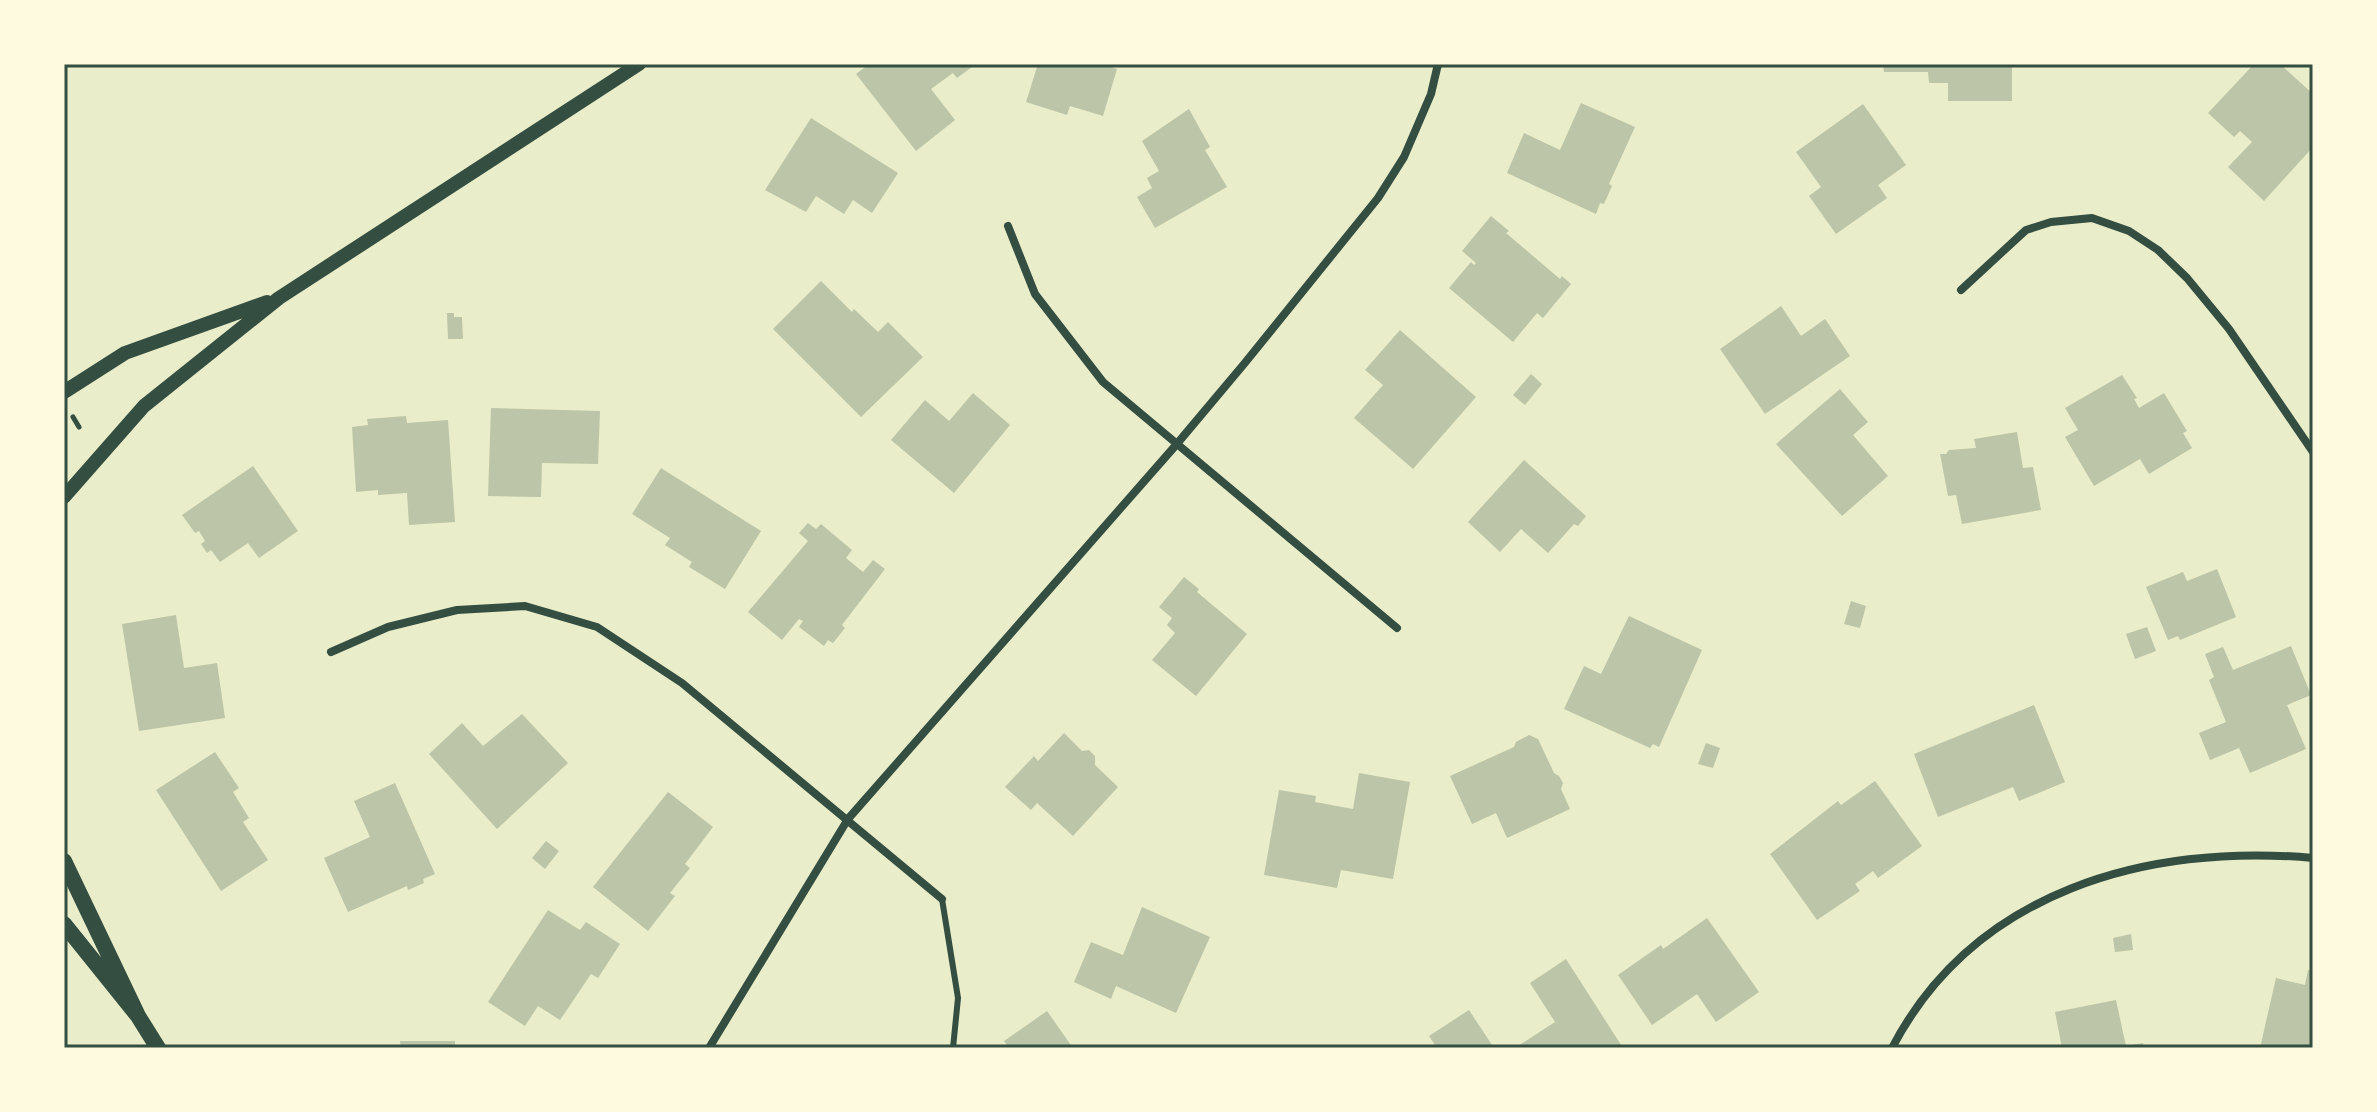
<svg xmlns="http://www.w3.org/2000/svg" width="2377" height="1112" font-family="Barlow,sans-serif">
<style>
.building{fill:#bcc5a7}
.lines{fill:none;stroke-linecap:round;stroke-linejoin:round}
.path{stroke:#344e41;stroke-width:5}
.service{stroke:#344e41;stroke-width:6}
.minor{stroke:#344e41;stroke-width:8}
.tertiary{stroke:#344e41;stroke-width:14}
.secondary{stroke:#344e41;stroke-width:16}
.neatline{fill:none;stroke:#344e41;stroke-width:3}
</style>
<rect width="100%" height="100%" fill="#e9edc9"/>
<path class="building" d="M869 64H976L957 78 953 73 931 89 955 120 916 151 856 74Z
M1038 64H1108V66L1117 69 1103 116 1070 106 1067 115 1026 102Z
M1883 64H2012V101H1948V83H1929L1928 72H1884Z
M2254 64H2280L2313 94V147L2264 201 2228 167 2252 142 2240 131 2234 137 2208 113Z
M1581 103 1635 127 1609 184 1612 186 1604 204 1600 203 1596 214 1507 173 1524 133 1560 150Z
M1863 104 1906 165 1878 185 1887 198 1836 234 1809 196 1821 187 1796 152Z
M1189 109 1210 147 1205 150 1227 187 1155 228 1137 197 1152 188 1147 178 1159 171 1142 141Z
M811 118 898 173 872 213 853 200 844 214 816 196 806 212 765 190Z
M1491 216 1509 231 1506 233 1560 279 1562 276 1571 284 1543 318 1537 313 1513 342 1449 288 1471 262 1474 265 1476 263 1462 251Z
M821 281 852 312 854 309 878 332 888 322 923 357 861 417 773 329Z
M1781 306 1801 336 1825 319 1850 356 1765 414 1720 349Z
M447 313H454V317H462L463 339H448Z
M1400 330 1476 397 1413 469 1354 418 1383 385 1365 370Z
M1531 374 1542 384 1525 405 1513 395Z
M2122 375 2137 398 2134 399 2139 408 2164 393 2187 431 2183 433 2192 448 2149 474 2140 459 2094 486 2065 437 2078 430 2065 408Z
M1840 389 1868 422 1853 435 1888 476 1842 516 1776 444Z
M973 393 1010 425 954 493 891 440 925 400 949 421Z
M491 408 600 411 598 464 542 463 541 497 488 496Z
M406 416 407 423 448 420 455 522 409 525 407 493 378 495V490L356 492 352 427 368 425 367 419Z
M2017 432 2023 468 2033 467 2041 510 1962 524 1956 495 1948 496 1940 454H1946L1949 450 1976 448 1974 439Z
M1524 460 1586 516 1578 526 1574 524 1548 553 1521 529 1500 552 1468 522Z
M253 466 298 531 259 558 248 543 220 562 211 550 207 553 201 544 205 541 199 531 195 533 182 515Z
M661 468 761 531 725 589 689 567 692 562 665 545 670 538 632 514Z
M808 523 816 529 821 524 852 550 846 558 863 572 873 560 885 569 842 625 845 628 833 643 828 640 824 646 799 627 803 621 799 619 782 640 748 612 808 541 799 533Z
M2217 569 2236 617 2180 640 2178 636 2168 640 2146 587 2183 572 2187 581Z
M1184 577 1199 589 1197 592 1247 634 1196 696 1152 660 1175 633 1167 625 1172 618 1159 607Z
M1851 601 1866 606 1860 628 1844 624Z
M176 615 184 668 217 663 225 718 139 731 122 624Z
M1629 616 1702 650 1659 747 1653 744 1650 748 1564 709 1584 666 1601 674Z
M2147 627 2156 651 2135 659 2126 634Z
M2291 646 2311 695 2287 705 2306 749 2250 773 2239 748 2210 760 2199 733 2226 722 2209 680 2214 677 2205 654 2223 647 2233 670Z
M2034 705 2065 782 2019 801 2013 787 1938 817 1914 754Z
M522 714 568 763 497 829 429 754 462 723 483 746Z
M1064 733 1082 751 1089 750 1095 756V765L1118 787 1073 836 1037 803 1031 810 1005 787 1034 756 1038 761Z
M1529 735 1538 739 1554 773 1559 776 1563 783 1561 789 1570 809 1507 838 1496 813 1472 824 1450 776 1514 747 1516 742Z
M1706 743 1720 748 1713 768 1698 764Z
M215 752 239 788 233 792 249 818 243 822 268 860 221 891 156 790Z
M1359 773 1410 782 1393 879 1341 870 1337 888 1264 875 1279 790 1316 796 1315 802 1353 809Z
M1875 781 1922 846 1878 878 1873 871 1855 884 1860 891 1817 920 1770 854 1838 801 1841 805Z
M395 783 435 874 423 879 424 883 408 890 407 886 348 912 324 858 370 837 354 801Z
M668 792 713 827 685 864 690 868 670 893 675 896 648 931 593 887Z
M546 841 559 851 545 869 532 858Z
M1142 907 1210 937 1176 1013 1116 986 1111 999 1074 982 1091 942 1123 955Z
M548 910 580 930 586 922 620 944 598 978 591 974 560 1020 538 1006 525 1026 488 1002Z
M1707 918 1759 992 1716 1022 1697 994 1652 1025 1618 975 1661 945 1663 949Z
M2131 934 2133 950 2115 952 2113 938Z
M1566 959 1623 1048H1515L1555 1022 1530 983Z
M2308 970 2313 971V1048H2260L2276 978 2305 985Z
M2116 1000 2126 1046 2143 1043 2144 1048H2062L2055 1012Z
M1469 1010 1494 1048H1437L1429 1036Z
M1047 1011 1073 1048H1009L1004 1041Z
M400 1041H455V1048H401Z"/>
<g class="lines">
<path class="path" d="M73 417 79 427"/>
<path class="service" d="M942 899 958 998 953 1048"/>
<path class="minor" d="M1008 226 1035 294 1103 382 1397 628
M1961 290 2026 230 2051 222 2092 218 2129 231 2158 250 2187 278 2229 329 2313 452
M331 652 388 627 457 610 525 606 597 627 682 683 942 899
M709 1048 848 819 1176 445 1244 364 1378 198 1404 157 1431 94 1438 64
M1892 1048C1974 891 2147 843 2313 858"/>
<path class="tertiary" d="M64 392 125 353 267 302
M64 497 144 406 279 298 639 64"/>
<path class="secondary" d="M64 861 138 1016
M64 924 138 1016 158 1048"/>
</g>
<rect width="2377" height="1112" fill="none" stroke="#fefae0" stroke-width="132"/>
<rect x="66" y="66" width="2245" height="980" class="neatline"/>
</svg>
